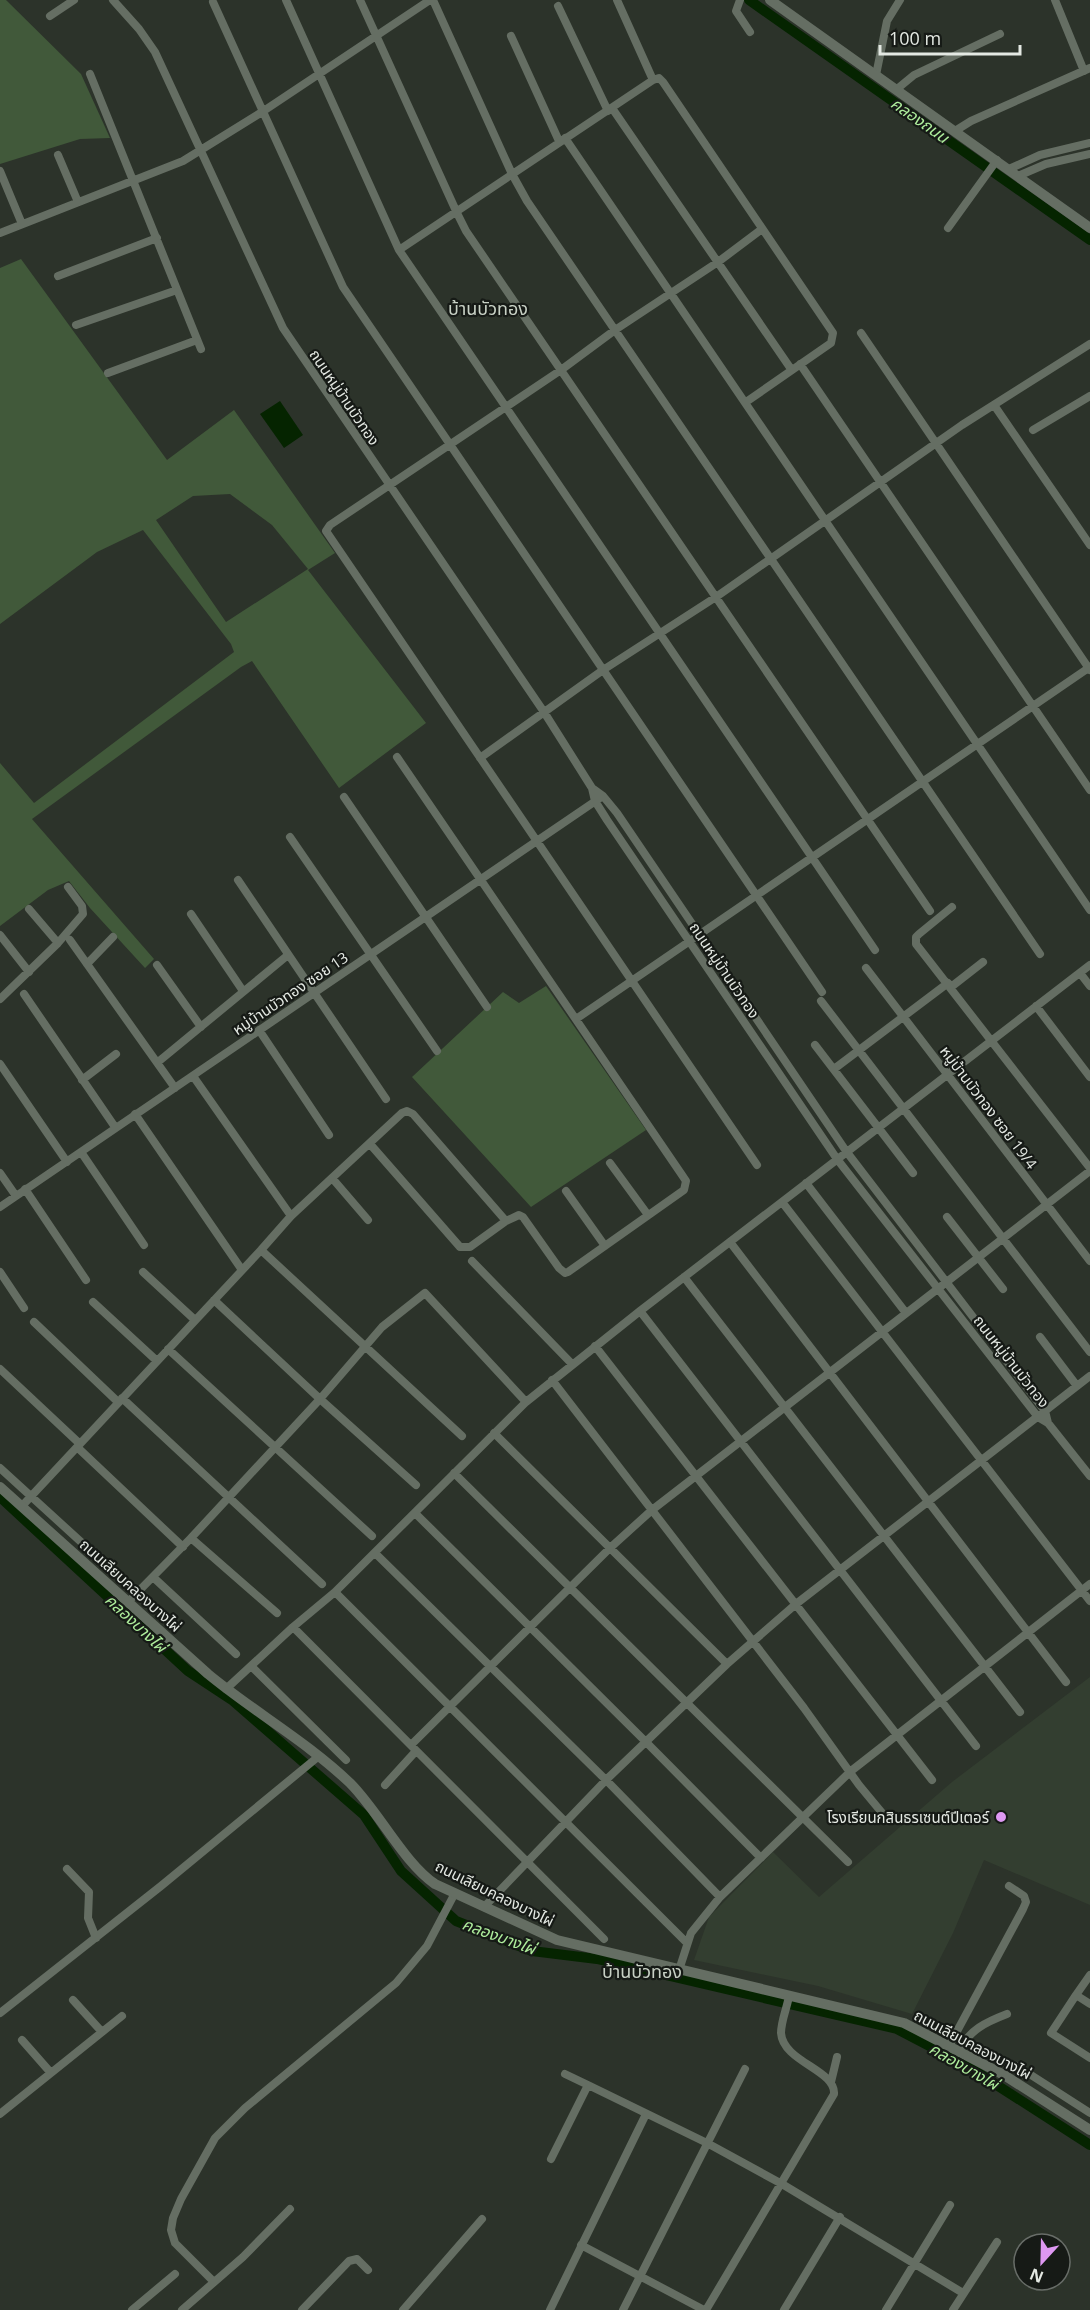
<svg xmlns="http://www.w3.org/2000/svg" width="1090" height="2310" font-family="'Open Sans','Noto Sans Thai',sans-serif">
<style>
.built{fill:#333e30}
.green{fill:#41593a;fill-rule:evenodd}
.water{fill:#052400}
.lines{fill:none;stroke-linecap:round;stroke-linejoin:round}
.canal{stroke:#052400;stroke-width:10}
.minor{stroke:#656e63;stroke-width:8}
.tertiary{stroke:#656e63;stroke-width:10}
.poi-dot{fill:#de98f2;stroke:#161a16;stroke-width:2}
.labels{text-anchor:middle;dominant-baseline:central;stroke-width:4.5;stroke-linejoin:round;paint-order:stroke}
.street-label{font-size:15px;fill:#e4e9e3;stroke:#161a16}
.poi-label{font-size:15px;fill:#e4e9e3;stroke:#161a16;text-anchor:end}
.water-label{font-size:16px;font-style:italic;fill:#aeed9c;stroke:#161a16}
.quarter-label{font-size:18px;fill:#c8d1c5;stroke:#161a16}
</style>
<rect width="100%" height="100%" fill="#2c332a"/>
<path class="built" d="M1090 1677V1905L984 1860 953 1933 912 2014 818 1986 694 1960 709 1917 773 1852 819 1897 952 1782Z"/>
<path class="green" d="M0 0H6L81 74 110 138 80 139 0 164Z
M21 259 167 460 234 410 335 553 308 570 426 723 339 788 252 661 241 667 32 819 154 959 145 968 90 908 69 881 48 890 0 926V763L34 803 234 652 231 644 143 530 97 552 0 624V268ZM230 494 272 525 308 569 226 622 156 520 193 496Z
M546 986 646 1130 531 1207 412 1077 503 992 519 1003Z"/>
<path class="water" d="M280 401 303 435 284 448 260 414Z"/>
<g class="lines">
<path class="canal" d="M749 0 1090 240
M0 1497 188 1671 232 1700 364 1815 401 1871 456 1921 532 1951 597 1959 897 2029 964 2064 1090 2145"/>
<path class="minor" d="M113 0 139 29 155 52 283 328 544 712 592 788 603 796 617 813 846 1151 1045 1411 1048 1423
M286 0 399 250 875 950
M360 0 457 213 466 231 930 911
M433 0 512 174 527 201 1040 954
M617 0 653 80
M740 0 736 11 750 32
M1055 0 1084 71
M213 2 343 287 822 992
M558 6 608 111
M50 16 74 0
M511 36 559 141
M90 74 201 349
M876 75 887 21 900 0
M897 89 914 75 1000 34
M612 108 791 369
M955 131 971 121 1090 68
M565 138 1090 910
M58 155 78 202
M1009 169 1040 155 1090 143
M0 171 22 224
M1018 176 1046 164 1090 154
M948 228 997 160
M0 233 183 161 262 112 430 0
M399 250 653 80 659 78 663 82 833 333 831 343 746 402
M58 276 157 238
M76 325 177 290
M861 333 1090 670
M800 364 1090 790
M108 373 197 340
M994 405 1090 545
M1033 430 1090 396
M480 758 603 670 716 597 962 425 1090 344
M592 788 595 801 607 820 837 1159 1038 1417 1048 1423 1090 1476
M344 797 487 1007
M290 837 437 1051
M238 880 386 1099
M952 907 919 934 916 937V944L1090 1168
M29 909 58 943
M191 914 243 991
M0 935 29 972
M70 940 175 1088
M87 964 113 937
M157 965 201 1027
M866 968 1090 1261
M1080 973 1090 986
M951 987 983 962
M24 994 115 1127
M0 999 58 943 83 914 82 906 68 887
M821 1001 1090 1352
M1036 1006 1090 1077
M576 1019 1090 667
M259 1030 329 1135
M815 1045 913 1173
M158 1062 288 955
M0 1064 67 1162
M834 1069 948 983
M193 1076 291 1216
M82 1080 116 1054
M135 1114 242 1270
M370 1144 460 1247H470L506 1221
M81 1152 144 1245
M610 1163 648 1215
M757 1165 326 531 330 525 561 370 615 330 718 262 762 229
M0 1173 16 1196
M332 1178 368 1220
M806 1183 906 1313
M25 1189 86 1280
M566 1191 605 1246
M782 1202 1090 1601
M0 1207 600 798
M947 1217 1003 1289
M730 1242 1066 1682
M261 1250 462 1436
M472 1261 572 1364
M0 1272 24 1308
M143 1272 195 1320
M684 1277 1020 1712
M214 1300 320 1399 416 1485
M93 1302 157 1361
M640 1311 976 1746
M34 1322 118 1402
M1040 1337 1077 1386
M595 1346 932 1780
M168 1349 372 1536
M0 1369 80 1444
M552 1380 804 1708 859 1785 888 1820
M122 1398 322 1584
M494 1433 727 1664
M77 1447 183 1547
M0 1468 137 1593
M454 1473 848 1862
M22 1506 261 1250 291 1216 402 1113 407 1111 413 1114 506 1221 519 1215 523 1217 559 1268 565 1273 568 1272 684 1190 686 1181 682 1175 397 757
M415 1513 646 1742 761 1858
M191 1538 277 1613
M375 1553 606 1780 720 1897
M153 1577 236 1654
M335 1592 687 1943
M128 1602 191 1538 320 1399 382 1327 425 1293 526 1402
M293 1627 604 1939
M251 1666 346 1760
M226 1689 293 1627 335 1592 526 1402 640 1311 1090 965
M411 1745 610 1548 652 1510 1090 1171
M385 1785 416 1751
M67 1869 89 1892 88 1918 96 1938
M484 1907 606 1780 727 1664 796 1604 1090 1376
M679 1970 691 1933 720 1897 851 1771 1090 1584
M1076 1995 1090 1975
M73 2000 102 2032
M1090 2004 1076 1995 1051 2033 1090 2058
M0 2013 161 1886 319 1756
M22 2040 51 2073
M949 2046 1023 1909 1026 1902 1024 1896 1009 1886
M959 2051C969 2030 986 2022 1007 2014
M1017 2066 1090 2113
M565 2074 588 2085
M831 2082 837 2057
M0 2114 122 2016
M551 2159 588 2085 707 2143 782 2184 963 2293
M581 2245 704 2310
M214 2282 175 2243 171 2230 173 2218 181 2199 215 2138 245 2108 396 1983 427 1946 455 1893
M132 2310 175 2274
M182 2310 243 2257 290 2209
M302 2310 349 2261 357 2259 368 2270
M403 2310 482 2219
M550 2310 646 2114
M623 2310 745 2069
M706 2310 834 2094C836 2070 783 2062 781 2033 781 2021 787 2008 789 1996
M784 2310 840 2217
M886 2310 950 2205
M953 2310 997 2242"/>
<path class="tertiary" d="M770 0 1090 228
M0 1487 208 1674C254 1712 306 1741 350 1783 379 1812 404 1863 435 1884L557 1940 904 2023 1004 2075 1090 2130"/>
</g>
<circle class="poi-dot" cx="1001" cy="1817" r="6"/>
<g class="labels">
<g class="street-label">
<text transform="translate(345 397) rotate(56)">ถนนหมู่บ้านบัวทอง</text>
<text transform="translate(725 970) rotate(56)">ถนนหมู่บ้านบัวทอง</text>
<text transform="translate(290 993) rotate(-34)">หมู่บ้านบัวทอง ซอย 13</text>
<text transform="translate(989 1107) rotate(53)">หมู่บ้านบัวทอง ซอย 19/4</text>
<text transform="translate(1012 1361) rotate(52)">ถนนหมู่บ้านบัวทอง</text>
<text transform="translate(131 1585) rotate(42)">ถนนเลียบคลองบางไผ่</text>
<text transform="translate(495 1893) rotate(26)">ถนนเลียบคลองบางไผ่</text>
<text transform="translate(973 2044) rotate(28)">ถนนเลียบคลองบางไผ่</text>
</g>
<g class="poi-label">
<text x="989" y="1817">โรงเรียนกสินธรเซนต์ปีเตอร์</text>
</g>
<g class="water-label">
<text transform="translate(920 120) rotate(35)">คลองถนน</text>
<text transform="translate(136 1623) rotate(43)">คลองบางไผ่</text>
<text transform="translate(499 1936) rotate(20)">คลองบางไผ่</text>
<text transform="translate(964 2066) rotate(30)">คลองบางไผ่</text>
</g>
<g class="quarter-label">
<text x="488" y="308">บ้านบัวทอง</text>
<text x="642" y="1971">บ้านบัวทอง</text>
</g>
</g>
<g transform="translate(1042 2262) rotate(202)"><circle r="28" fill="#161a16" stroke="#686d68" stroke-width="1.5"/>
<path d="M0-4.5L10 22L0 15L-10 22Z" fill="#de98f2"/>
<text y="-9" font-size="16" font-weight="bold" text-anchor="middle" fill="#e4e9e3">N</text>
</g>
<path d="M880 45v9h140v-9" fill="none" stroke="#e4e9e3" stroke-width="3"/>
<text x="889" y="45" font-size="18" fill="#e4e9e3" stroke="#161a16" stroke-width="4.5" paint-order="stroke">100 m</text>
</svg>
